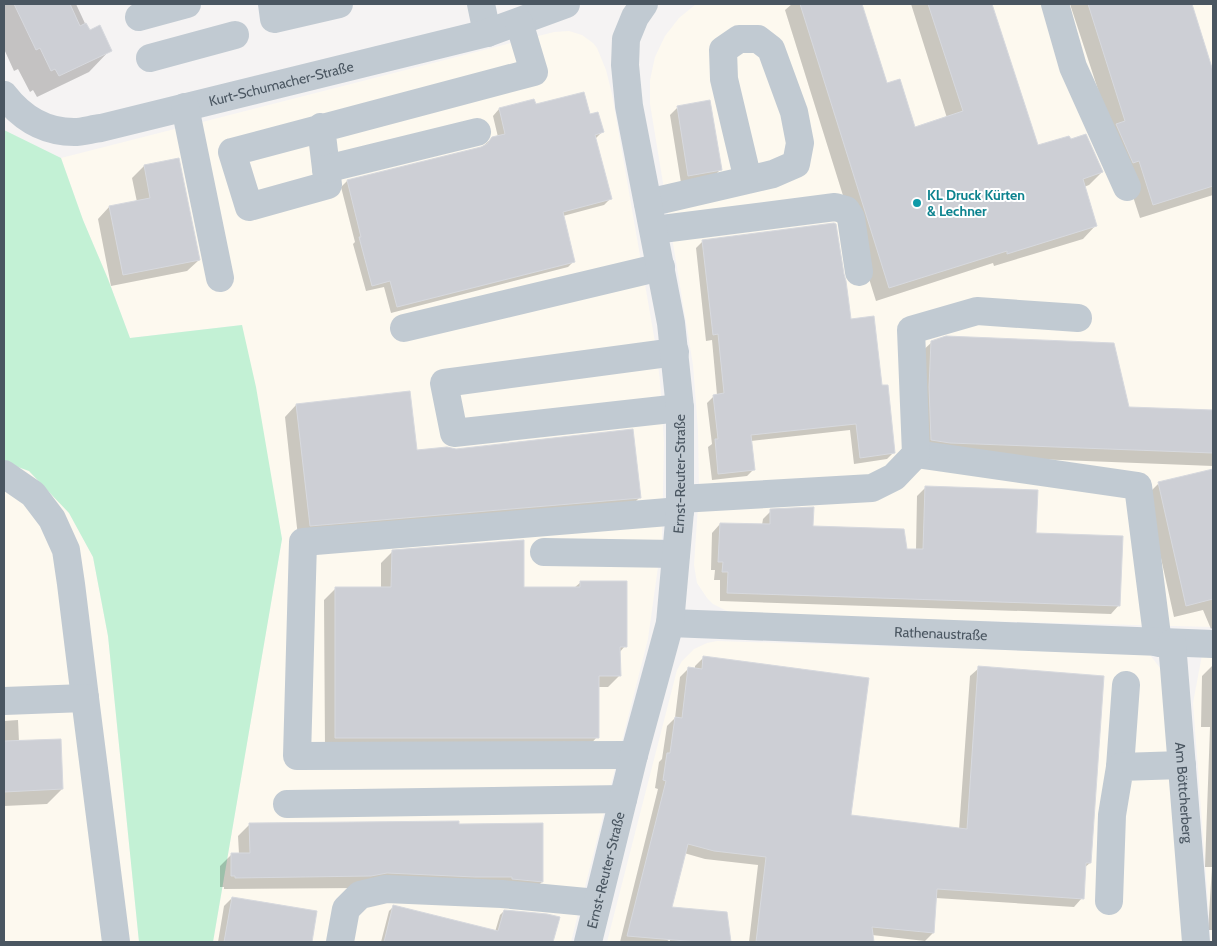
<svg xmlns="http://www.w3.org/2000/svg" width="1217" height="946" font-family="Cabin,sans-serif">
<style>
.commercial{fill:#fdf9ef}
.green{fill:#c3f1d5}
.shadow{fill:#0003}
.building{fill:#cdcfd5;stroke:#d7d9de}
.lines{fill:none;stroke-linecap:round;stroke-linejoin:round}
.minor{stroke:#c1cad2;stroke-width:28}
.culture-dot{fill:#0f9aa8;stroke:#fff;stroke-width:2}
.labels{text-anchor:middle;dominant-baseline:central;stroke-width:4;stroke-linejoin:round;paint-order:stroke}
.street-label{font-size:14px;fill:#4a5661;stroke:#fff}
.culture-label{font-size:14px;font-weight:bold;fill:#0d838f;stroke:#fff;text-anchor:start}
</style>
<rect width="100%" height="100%" fill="#f5f3f3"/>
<path class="commercial" d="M696 4H1213V627L941 620 729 612 713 604 707 598 697 583 694 565 699 491 698 430 693 365 650 104V80L655 57 665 36 679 18Z
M569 31 582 35 593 43 597 48 606 70 612 94 655 342 660 381 664 443 662 538 648 639 571 942H213L282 539 242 325 130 338 108 279 83 220 61 158 554 32Z
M4 462 29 471 69 513 93 557 108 636 139 942H4Z
M717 641 1145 654 1150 655 1164 673 1184 942H607L677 670 682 661 694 649 707 643Z
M1202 655H1213V942H1211L1193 703Z"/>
<path class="green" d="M4 130 61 158 83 220 108 279 130 338 242 325 256 387 282 539 213 942H139L108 636 93 557 69 513 29 471 4 462Z"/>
<path class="shadow" d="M4 4H76L89 32 110 50 89 72 37 97 33 90 30 92 18 69 14 71 4 49Z
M792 4H861L887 85 914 128 947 118 911 4H991L1037 147 1102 172 1089 185 1084 187 1096 225 1083 239 994 266 993 263 876 301 785 10Z
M1070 4H1191L1213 75V195L1140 218Z
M535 106 589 116 602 132 595 139 610 199 604 205 563 216 574 261 568 267 391 313 384 287 366 291 353 244 355 242 341 187 347 181 481 148 492 138 498 137 493 116 499 109Z
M677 108 721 169 713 177 681 183 670 115Z
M178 159 199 260 187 271 111 286 98 219 109 207 137 202 132 178 144 166Z
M703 241 850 320 881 387 894 452 887 459 854 464 850 430 751 441 754 469 747 476 712 480 708 447 712 444 707 403 714 396 717 395 712 340 706 341 696 248Z
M932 342 1128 408 1213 411V466L937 455 920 452 919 354Z
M296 405 416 452 640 497 628 509 298 537 285 417Z
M1213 471V627L1211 629 1203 610 1174 617 1147 495 1159 483Z
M926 487 1119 605 1111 614 720 601V580H714L715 570H711L712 533 720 524 762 525 763 519 771 511 812 527 906 551 916 550 917 496Z
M392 552 522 588H574L581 582 625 646 619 653V676L608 687H597V737L586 749H325L324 600 336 588H381V563Z
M704 657 850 816 959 830 970 676 979 668 1090 863 1084 868 1082 898 1074 907 936 898 933 933 925 941 872 935 873 942H749L758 865 705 859 684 853 671 908 726 913 729 942H670V939L666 942H620L658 789 655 788 659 762 662 759 667 726 675 718 680 677 688 669H695V666Z
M1213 665V930H1208L1212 867H1205L1210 727H1201L1202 676Z
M18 720 19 742 62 789 47 804 4 806V721Z
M250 824 458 825 542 882 530 893 359 888 224 889V887H220V866L232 854H239L238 836Z
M232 898 316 912 311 942H218L224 906Z
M394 906 495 932 500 915 504 911 554 917 549 942H381L389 911Z"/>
<path class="building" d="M14 4H70L80 26 86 23 90 30 100 25 112 51 59 76 55 69 51 71 40 48 36 50Z
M800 4H862L887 83 900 79 915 127 963 111 928 4H992L1038 145 1069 136 1071 139 1086 134 1103 172 1083 179 1097 226 1007 254V251L889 288Z
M1088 4H1192L1213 71V186L1153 205 1139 161 1133 163 1116 124 1125 121Z
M584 92 590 114 598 112 604 132 595 135 612 199 563 212 575 262 397 307 390 281 372 286 359 237H361L347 180 481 147 487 144 492 137 505 134 499 108 534 99 536 104Z
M710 100 722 170 688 176 677 106Z
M179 158 200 260 123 275 109 206 150 198 144 165Z
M834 223 836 224 844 274 846 281 851 319 874 316 882 385H888L895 453 860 458 856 424 751 435 755 470 718 474 715 439H718L713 395 724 393 718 334 713 335 702 240Z
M946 336 1114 343 1129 407 1213 410V453L950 443 931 440 929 387 931 341Z
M410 391 417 450 447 447 456 449 633 429 641 498 310 526 296 404Z
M1213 469V599L1186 606 1158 482Z
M925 486 1038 490 1036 533 1123 536 1120 606 727 593 728 572H722L723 562H718L720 523 770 524V509L814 507 813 526 904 529 907 549H923Z
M524 540V587H580V581H627V647H620L621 676H599V738H335V587H391L392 550Z
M703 656 869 678 851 815 967 829 978 666 1104 676 1091 863H1086L1084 899 937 889 934 933 872 927 874 942H756L766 857 714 851 688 844 672 907 727 912 731 942H698L627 936 666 781 663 780 667 753H670L675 717 682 718 688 667 702 669Z
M61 739 63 789 4 792V741Z
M459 821V824L543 823V882L512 879V877H475L387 873 371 876 235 878V876H231V853H250L249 823Z
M232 897 317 911 312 942H224Z
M393 905 498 931 504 910 547 914 560 917 553 942H384Z"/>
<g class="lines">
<g class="minor">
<path d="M272 4 274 19 339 4"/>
<path d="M481 4 487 33"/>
<path d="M1055 4 1073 67 1127 187"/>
<path d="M139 17 187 4"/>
<path d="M150 58 235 35"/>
<path id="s1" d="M4 95C21 117 44 132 74 132 82 132 92 129 101 128L487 33 566 4"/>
<path d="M185 107 220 278"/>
<path d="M321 127 328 185 249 207 232 152 534 72 519 22"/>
<path d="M326 169 477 132"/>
<path d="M648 203 773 174 796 164 800 143 794 112 771 49 758 39H739L723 50 724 79 748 180"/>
<path d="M654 230 835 207 846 210 851 218 859 272"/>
<path d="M404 328 661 267"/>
<path d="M675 352 444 383 454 433 680 408"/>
<path d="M916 454 1138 486 1158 643"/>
<path d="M4 474 33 494 52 519 66 550 71 584 85 698"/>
<path d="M680 499 872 488 894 477 916 454 911 330 977 311 1078 318"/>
<path d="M544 552 676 554"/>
<path id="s2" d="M670 623 1213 644"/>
<path id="s3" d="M1172 643 1196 942"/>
<path d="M4 701 85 698 116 942"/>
<path d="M634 755 297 756 303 542 680 511"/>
<path d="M1120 767 1126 685"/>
<path d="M287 804 623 799"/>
<path d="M1109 901 1112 815 1120 767 1182 765"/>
<path d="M340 942 346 909 360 895 386 889 502 894 597 903"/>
<path id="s4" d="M588 942 634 755 670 623 680 511V408L671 323 629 106 625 65 626 39 635 17 644 4"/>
</g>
</g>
<circle class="culture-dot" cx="917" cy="203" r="5"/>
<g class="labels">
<g class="street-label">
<text stroke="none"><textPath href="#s1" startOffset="295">Kurt-Schumacher-Straße</textPath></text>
<text stroke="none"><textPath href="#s4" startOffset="479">Ernst-Reuter-Straße</textPath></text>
<text stroke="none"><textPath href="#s2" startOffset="271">Rathenaustraße</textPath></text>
<text stroke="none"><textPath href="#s3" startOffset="150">Am Böttcherberg</textPath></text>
<text stroke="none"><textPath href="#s4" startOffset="74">Ernst-Reuter-Straße</textPath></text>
</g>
<g class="culture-label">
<text x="927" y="195">KL Druck Kürten<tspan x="927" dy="16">&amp; Lechner</tspan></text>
</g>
</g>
<rect width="1217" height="946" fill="none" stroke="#4a5661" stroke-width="10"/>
</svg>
